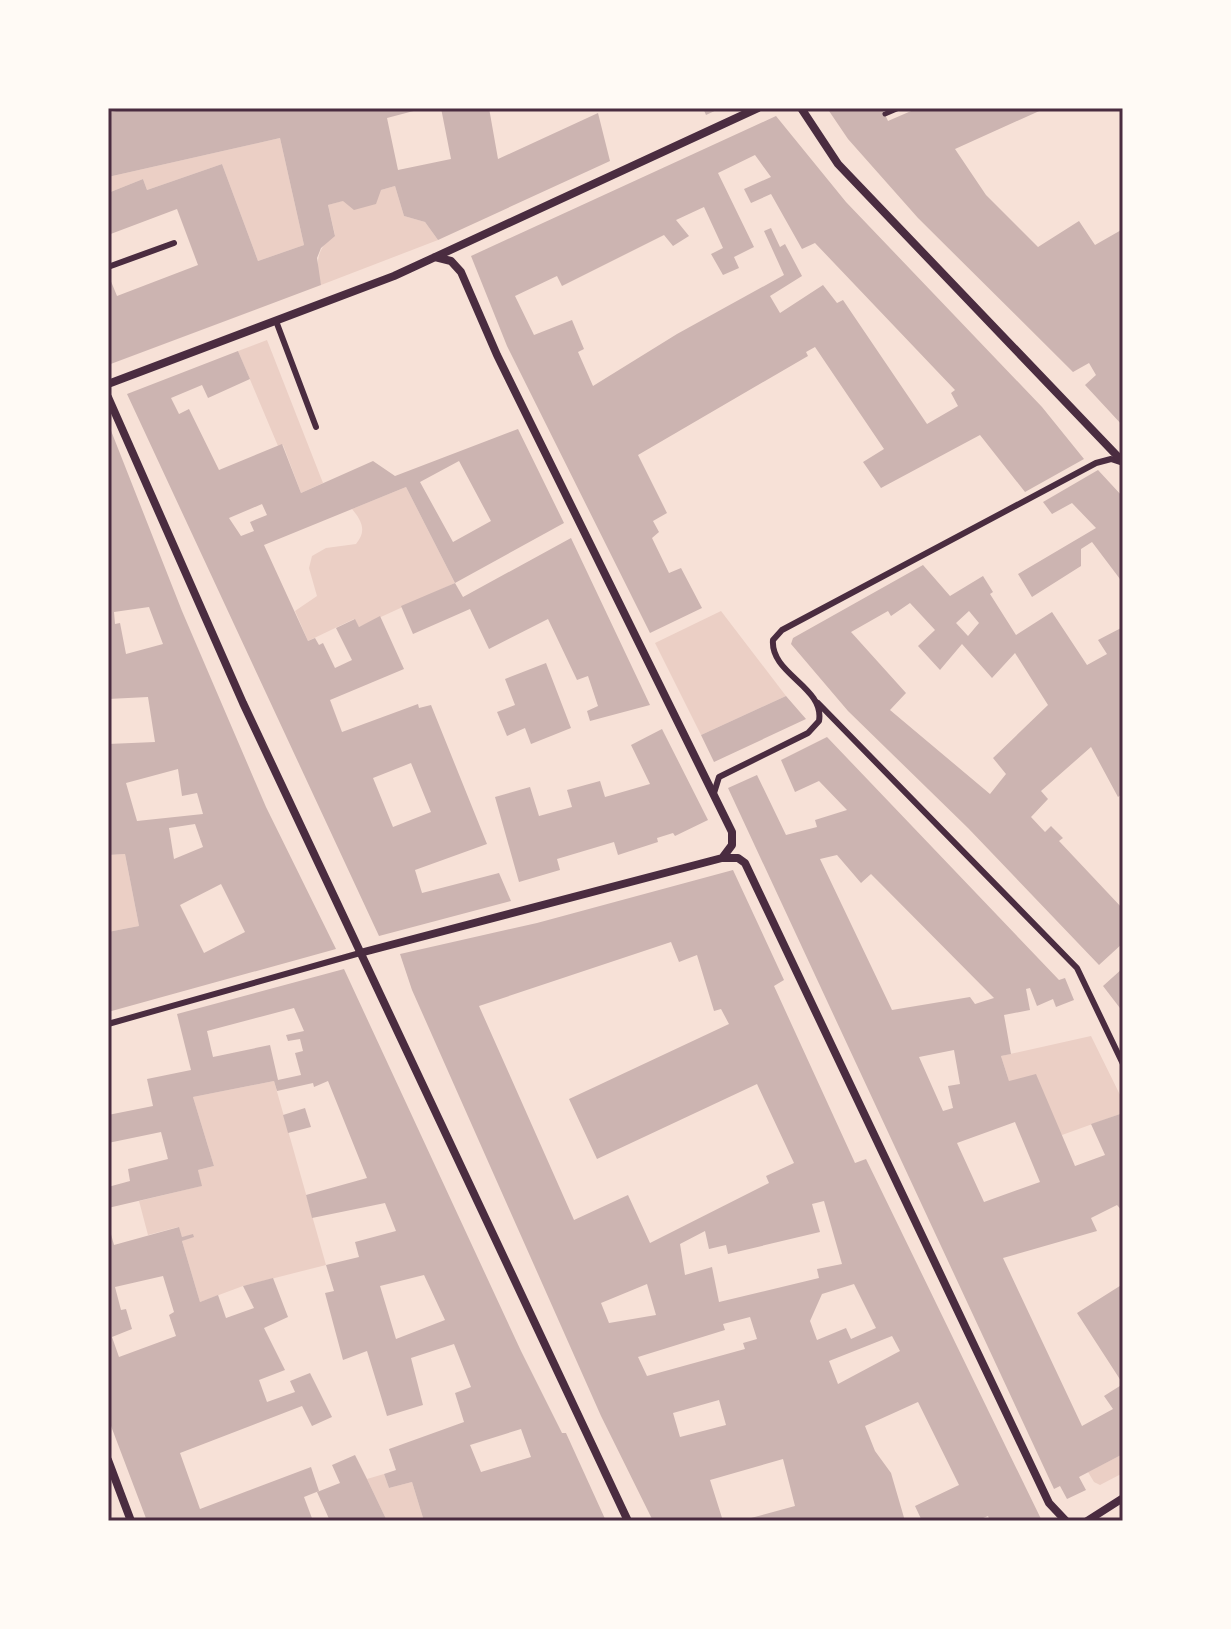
<svg xmlns="http://www.w3.org/2000/svg" width="1231" height="1629" font-family="Helvetica,sans-serif">
<style>
.green{fill:#ebcfc5}
.building{fill:#ccb4b1;fill-rule:evenodd}
.lines{fill:none;stroke-linecap:round;stroke-linejoin:round}
.path{stroke:#4a2c40;stroke-width:5}
.service{stroke:#4a2c40;stroke-width:6}
.minor{stroke:#4a2c40;stroke-width:8}
.neatline{fill:none;stroke:#4a2c40;stroke-width:3}
</style>
<rect width="100%" height="100%" fill="#f7e1d7"/>
<path class="green" d="M280 138 304 245 258 261 222 164 147 190 143 179 108 193V177Z
M395 186 404 216 425 222 438 240 321 285C315 264 316 248 335 235L328 205Z
M267 340 323 483 301 493 283 445 278 446 238 351Z
M406 487 455 583 359 627 354 619 308 641 295 611 317 596 309 568 312 556 326 548 356 544C367 531 362 521 352 509Z
M721 611 786 696 701 735 655 643Z
M125 854 139 926 108 932V855Z
M1091 1036 1123 1101V1113L1062 1135 1009 1081 1001 1056Z
M274 1081 326 1265 243 1286 200 1302 182 1241 193 1235 182 1237 178 1227 148 1235 139 1201 201 1186 198 1170 214 1166 193 1097Z
M1123 1454V1473L1100 1485 1094 1482 1088 1472Z
M384 1474 389 1488 412 1482 424 1521H387L367 1479Z"/>
<path class="building" d="M129 108H425L387 118 398 170 451 159 441 108H489L498 159 598 113 610 161 438 240 425 222 404 216 395 186 381 190 376 204 354 210 343 201 328 205 335 236 321 248 317 258 321 285 108 365V274L117 296 198 265 177 209 108 235V193L143 179 147 190 222 164 258 261 304 245 280 138 108 177V113Z
M703 108H721L706 115Z
M827 108H882L888 121 918 108H1046L955 149 986 195 1038 247 1079 221 1095 245 1123 229V426L1085 385 1096 375 1089 363 1073 372 918 218 848 139Z
M776 116 846 202 1042 407 1084 459 1025 492 980 435 881 488 863 462 884 449 815 347 806 352 808 356 638 455 667 513 653 521 659 532 652 538 669 573 681 568 702 608 650 633 507 346 471 256ZM755 155 771 177 744 189 751 203 771 194 802 249 815 243 955 390 951 393 958 406 927 424 843 300 837 303 823 285 780 313 770 296 802 276 785 244 780 247 771 228 764 231 784 275 677 334 593 386 578 352 584 349 572 320 534 335 515 296 557 276 562 286 664 235 673 246 689 236 676 220 704 207 723 248 711 254 723 275 739 268 734 257 754 247 718 173Z
M238 351 250 379 208 398 202 385 171 398 179 414 189 409 219 470 282 444 301 493 373 461 395 476 518 429 564 523 455 583 406 487 264 545 308 641 315 638 319 645 323 643 335 668 352 660 336 628 355 619 359 627 380 616 404 669 330 700 342 732 418 704 419 708 431 705 487 844 415 870 422 893 499 873 511 901 379 936 127 394ZM459 461 491 521 453 542 420 482ZM262 504 267 515 250 522 254 531 241 536 229 518ZM411 763 431 812 393 827 373 778Z
M108 423 182 611 266 807 336 949 108 1012V932L139 926 125 854 108 855V744L155 742 148 697 108 699ZM149 607 163 644 126 654 120 623 115 624 114 612ZM178 769 182 796 197 793 203 814 137 821 126 783ZM195 824 203 847 174 859 169 828ZM221 884 245 932 204 953 180 905Z
M1098 470 1123 497V583L1092 542 1081 549V566L1032 597 1018 574 1096 528 1072 503 1052 514 1043 502Z
M571 538 650 705 590 721 587 711 598 706 588 676 577 680 548 619 489 649 470 609 413 634 401 606 455 583 463 597Z
M923 565 950 596 983 576 993 592 990 594 1016 635 1052 612 1087 665 1107 654 1098 640 1123 627V793L1118 797 1091 747 1041 791 1048 799 1031 817 1045 832 1051 826 1063 838 1059 841 1123 909V943L1099 965 968 828 848 711 791 644 793 638ZM910 603 935 630 918 646 940 670 962 644 992 678 1015 653 1048 705 993 758 1006 774 990 794 890 710 906 693 851 632 888 611 891 616ZM969 611 979 623 968 636 956 623Z
M546 663 571 728 531 744 525 728 507 736 497 712 515 705 505 679Z
M786 696 806 719 714 762 701 735Z
M662 729 708 820 675 836 673 833 657 838 658 842 618 855 614 842 557 859 560 870 519 882 495 797 530 787 539 816 572 807 567 790 600 781 605 797 650 784 631 745Z
M827 737 1059 980 1065 978 1074 1000 1056 1007 1053 999 1037 1006 1030 988 1026 989 1030 1010 1004 1015 1011 1054 1001 1056 1009 1081 1036 1074 1075 1166 1105 1155 1091 1124 1123 1113V1212L1117 1205 1091 1218 1097 1231 1003 1258 1082 1426 1113 1409 1104 1396 1123 1384 1077 1313 1123 1284V1454L1079 1477 1086 1490 1067 1499 1060 1486 1054 1489 728 788 757 775 786 835 817 827 815 820 847 810 819 781 795 792 781 760ZM837 855 861 883 871 874 994 998 975 1004 970 997 892 1010 820 859ZM954 1050 960 1084 948 1086 953 1108 943 1111 919 1057ZM1015 1122 1040 1182 984 1202 957 1143Z
M733 870 784 980 774 986 855 1163 866 1159 1042 1521H990L988 1516 976 1521H922L915 1506 959 1485 918 1402 865 1426 875 1451 891 1473 905 1521H740L795 1506 783 1459 710 1480 723 1521H653L601 1416 412 990 400 954 537 923ZM671 942 679 962 697 955 714 1011 721 1009 729 1024 569 1099 597 1159 757 1084 794 1163 766 1176 769 1183 650 1243 628 1195 574 1220 479 1006ZM824 1201 842 1264 817 1269 819 1278 719 1302 712 1267 685 1275 680 1244 705 1231 709 1249 726 1245 728 1254 820 1232 812 1204ZM647 1284 656 1315 609 1323 601 1303ZM854 1284 876 1328 851 1339 846 1328 817 1340 810 1321 822 1294ZM750 1317 757 1339 743 1343 745 1349 647 1376 638 1357 725 1330 723 1324ZM892 1336 900 1351 838 1384 829 1361ZM719 1400 726 1425 680 1437 673 1413Z
M1123 968V1012L1103 986Z
M344 969 521 1351 562 1433H566L606 1521H424L412 1482 389 1488 384 1474 396 1470 389 1449 464 1422 455 1393 471 1387 454 1344 411 1358 423 1405 387 1416 367 1351 343 1360 325 1293 334 1291 326 1265 359 1257 355 1242 396 1231 385 1203 312 1218 306 1195 367 1178 328 1081 314 1087 313 1083 277 1091 274 1081 193 1097 214 1166 198 1170 202 1186 108 1208V1187L130 1181 128 1169 168 1159 161 1132 108 1143V1115L153 1106 147 1079 191 1070 177 1014ZM294 1008 304 1031 286 1035 288 1041 300 1039 303 1051 295 1053 301 1075 278 1080 270 1045 213 1057 207 1031ZM424 1275 445 1320 396 1339 380 1286ZM521 1429 531 1457 481 1472 470 1445Z
M305 1108 311 1127 288 1133 283 1115Z
M109 1227 114 1245 179 1227 182 1237 193 1234 194 1237 182 1241 200 1302 218 1295 226 1318 254 1308 243 1286 273 1278 288 1317 264 1328 285 1370 259 1380 267 1402 295 1392 290 1381 310 1373 332 1417 312 1426 302 1406 180 1453 200 1509 311 1467 319 1491 304 1497 313 1521H147L108 1418ZM163 1276 174 1312 169 1315 176 1336 119 1357 112 1337 132 1329 126 1309 121 1310 115 1287Z
M355 1455 367 1479 387 1521H330L317 1492 340 1483 332 1465Z"/>
<g class="lines">
<path class="path" d="M885 114 899 108"/>
<path class="service" d="M108 267 174 243
M276 321 316 427
M818 703 1077 968 1123 1064
M714 793 719 777 808 733 819 721C825 687 770 674 773 640L782 630 1096 463 1111 459 1123 463
M108 1024 360 953"/>
<path class="minor" d="M801 108 838 164 1123 462
M435 257 451 261 461 272 497 355 732 832V845L723 857
M108 384 394 276 758 108
M108 397 243 703 628 1521
M360 953 722 858H738L745 863 1049 1503 1066 1521
M108 1460 131 1521
M1087 1521 1123 1498"/>
</g>
<rect width="1231" height="1629" fill="none" stroke="#fffaf5" stroke-width="220"/>
<rect x="110" y="110" width="1011" height="1409" class="neatline"/>
</svg>
